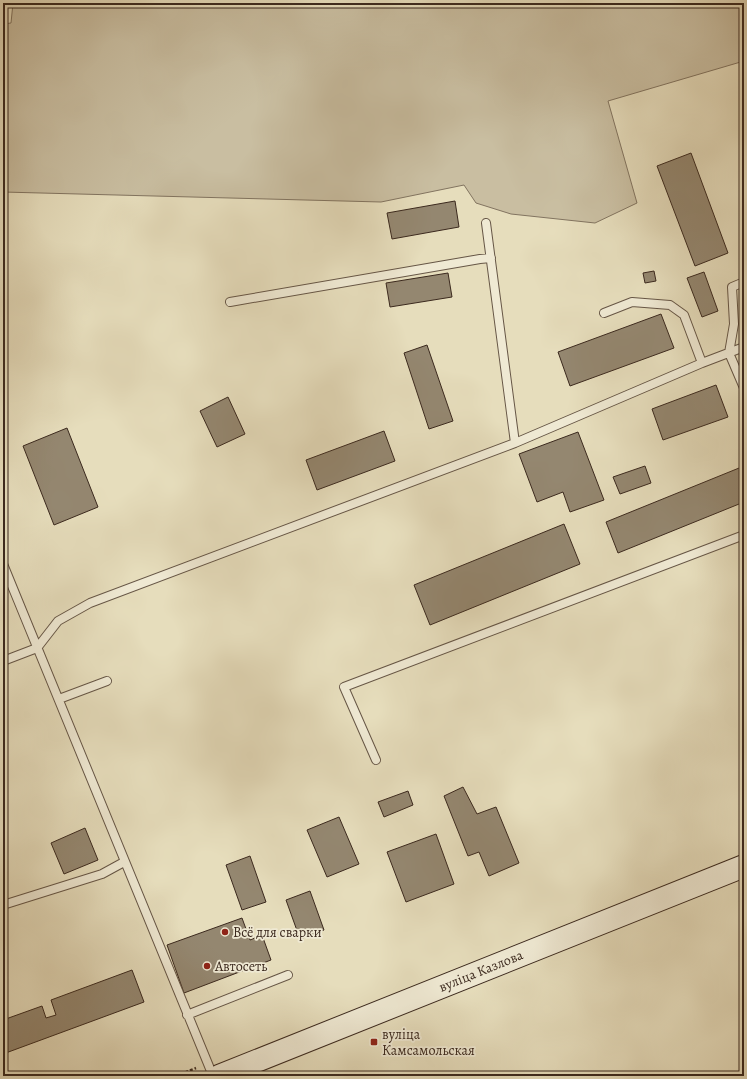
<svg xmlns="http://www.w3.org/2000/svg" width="747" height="1079" font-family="Alegreya,serif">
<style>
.green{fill:#c9bea1;stroke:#827460}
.building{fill:#948770;stroke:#3b291e}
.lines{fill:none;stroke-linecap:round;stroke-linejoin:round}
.service-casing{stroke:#665646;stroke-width:10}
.secondary-casing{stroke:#3b291e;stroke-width:24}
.path{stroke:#3b291e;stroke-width:2.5;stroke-dasharray:3 2;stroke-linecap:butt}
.service{stroke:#efe9d3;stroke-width:8}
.secondary{stroke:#efe9d3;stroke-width:22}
.poi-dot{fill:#8f2418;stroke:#efe9d3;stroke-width:1.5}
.labels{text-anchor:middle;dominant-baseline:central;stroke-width:3.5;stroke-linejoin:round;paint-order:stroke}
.poi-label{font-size:14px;fill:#3b291e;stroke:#efe9d3;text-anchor:start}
.street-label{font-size:14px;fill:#3b291e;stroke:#efe9d3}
</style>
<rect width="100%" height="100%" fill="#e6ddbc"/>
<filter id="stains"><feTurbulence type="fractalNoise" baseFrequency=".005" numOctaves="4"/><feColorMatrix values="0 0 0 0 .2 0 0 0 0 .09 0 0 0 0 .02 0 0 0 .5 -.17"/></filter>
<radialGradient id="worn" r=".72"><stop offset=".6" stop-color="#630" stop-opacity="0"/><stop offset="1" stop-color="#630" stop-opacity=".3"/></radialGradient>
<path class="green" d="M13 3H744V61L608 101 637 203 595 223 511 214 476 203 464 185 381 202 3 192V24L11 23Z"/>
<path class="building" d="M691 153 728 253 695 266 657 166Z
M455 201 459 227 392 239 387 213Z
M654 271 656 281 645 283 643 273Z
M704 272 718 311 702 317 687 278Z
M448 273 452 297 390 307 386 283Z
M661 314 674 348 570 386 558 352Z
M427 345 453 421 429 429 404 353Z
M716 385 728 417 663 440 652 409Z
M228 397 245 434 217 447 200 411Z
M67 428 98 507 54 525 23 446Z
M384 431 395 461 317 490 306 460Z
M578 432 604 500 570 512 563 492 537 502 519 454Z
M645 466 651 483 620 494 613 477Z
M744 466V502L618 553 606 522Z
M564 524 580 564 430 625 414 585Z
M463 787 477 814 496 807 519 863 489 876 479 852 468 856 444 796Z
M408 791 413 805 384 817 378 802Z
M339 817 359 864 327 877 307 830Z
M85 828 98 860 64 874 51 843Z
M436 834 454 884 406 902 387 852Z
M250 856 266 902 242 910 226 865Z
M310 891 324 930 300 939 286 900Z
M242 918 250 940 262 935 271 960 184 993 167 945Z
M132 970 144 1002 3 1054V1020L42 1006 46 1018 56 1015 51 1000Z"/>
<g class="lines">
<defs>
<path id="service" d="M486 223 515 443
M744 282 732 287 734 324 729 353 744 388
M230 302 480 259 491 258
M604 313 632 302 670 305 684 315 702 363
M3 564 213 1076
M3 661 37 648 58 621 90 603 515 443 702 363 744 347
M59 699 107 681
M376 760 344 687 744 535
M3 905 102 874 124 862
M187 1015 288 975"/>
<path id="secondary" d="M219 1076 744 866"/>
</defs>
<use href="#service" class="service-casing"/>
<use href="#secondary" class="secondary-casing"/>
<path class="path" d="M176 1076 196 1068"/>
<use href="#service" class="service"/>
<use href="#secondary" class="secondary"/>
</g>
<g class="poi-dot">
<circle cx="225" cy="932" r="4"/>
<circle cx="207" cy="966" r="4"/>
<rect x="370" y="1038" width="8" height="8" rx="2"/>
</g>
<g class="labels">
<g class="poi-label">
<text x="233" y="932">Всё для сварки</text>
<text x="215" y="966">Автосеть</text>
<text x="382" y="1034">вуліца<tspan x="382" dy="16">Камсамольская</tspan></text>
</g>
<g class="street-label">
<text transform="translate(481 971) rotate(-22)">вуліца Казлова</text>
</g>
</g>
<rect width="747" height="1079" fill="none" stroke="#e6ddbc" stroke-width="16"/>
<rect x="4" y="4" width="739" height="1071" fill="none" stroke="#3b291e" stroke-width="2"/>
<rect x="8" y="8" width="731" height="1063" fill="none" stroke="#3b291e"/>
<rect width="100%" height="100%" filter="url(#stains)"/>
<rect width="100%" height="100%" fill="url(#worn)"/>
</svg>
